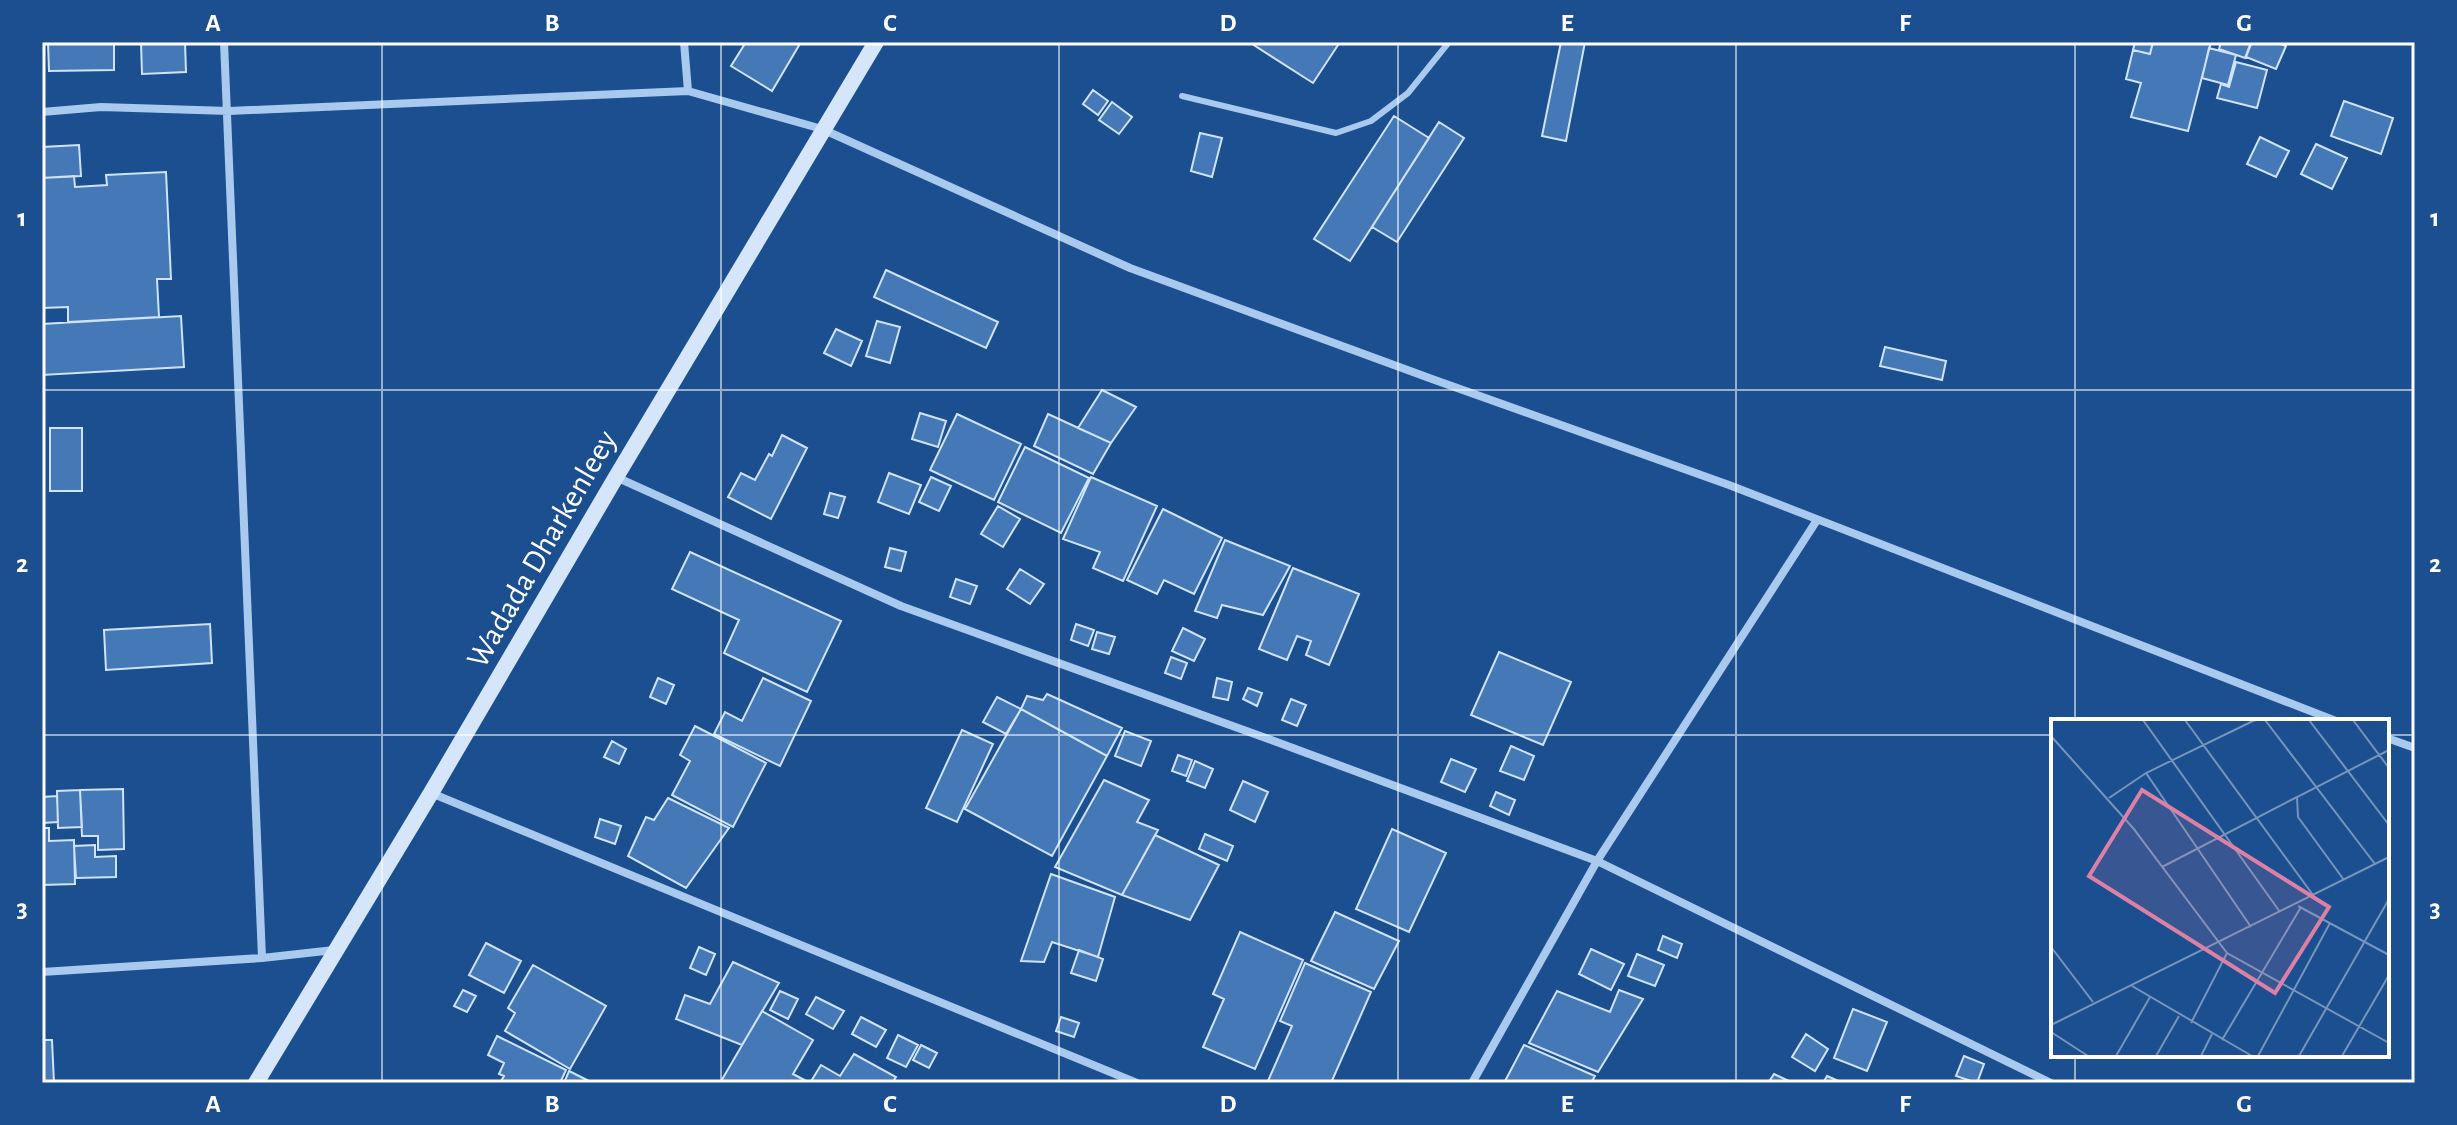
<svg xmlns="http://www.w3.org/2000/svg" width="2457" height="1125" font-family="'Alegreya Sans',sans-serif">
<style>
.building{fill:#4478b7;stroke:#cfe3fa;stroke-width:2}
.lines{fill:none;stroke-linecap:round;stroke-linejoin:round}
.service{stroke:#a9c9ee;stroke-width:6}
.minor{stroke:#a9c9ee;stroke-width:8}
.secondary{stroke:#d6e6fa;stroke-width:16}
.grid{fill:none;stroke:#fff;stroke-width:2;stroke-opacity:0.55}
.labels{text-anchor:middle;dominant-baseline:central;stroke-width:6;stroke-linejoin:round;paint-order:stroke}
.street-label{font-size:32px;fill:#fff;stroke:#1b4f8f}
.inset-road{fill:none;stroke:#7695bc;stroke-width:2}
.view{fill:#dd80a5;fill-opacity:0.15;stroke:#dd80a5;stroke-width:4}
.inset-edge{fill:none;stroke:#fff;stroke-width:4}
.neatline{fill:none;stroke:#fff;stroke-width:3}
.grid-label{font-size:26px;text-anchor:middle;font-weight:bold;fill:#fff}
</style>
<rect width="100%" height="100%" fill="#1b4f8f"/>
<path class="building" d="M48 42H114V70L49 71Z
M141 42H185L186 72 142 74Z
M746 42H801L772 91 731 66Z
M1249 42H1340L1313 83Z
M1561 42H1585L1566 141 1542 136Z
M2135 42H2153L2150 54 2133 50Z
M2153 42H2211L2188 131 2131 117 2141 83 2126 79 2133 50 2150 54Z
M2221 42H2251L2245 58 2219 49Z
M2252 42H2276L2286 46 2276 69 2246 57Z
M2209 48 2236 55 2228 85 2202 78Z
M2236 62 2267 70 2257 108 2217 98 2221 84 2229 87Z
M1093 90 1108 101 1098 115 1083 104Z
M2344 101 2393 118 2381 154 2331 136Z
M1112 102 1132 117 1119 134 1099 120Z
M1394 116 1429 138 1350 261 1314 239Z
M1439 122 1464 138 1397 242 1372 227Z
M1200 133 1222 138 1212 177 1191 171Z
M2260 137 2289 151 2276 177 2247 164Z
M2316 144 2347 158 2332 189 2301 174Z
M79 145 81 176 42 178V147Z
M166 172 171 279H157L159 317 68 322V307L42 308V178L74 176 75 187 107 185 106 175Z
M886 270 998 322 986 348 874 297Z
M181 316 184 367 42 375V324Z
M877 321 900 327 890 363 866 356Z
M836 329 862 341 851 366 824 353Z
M1885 347 1946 361 1942 380 1880 366Z
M1102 390 1136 407 1111 443 1078 428Z
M920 413 946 421 938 447 912 439Z
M957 414 1021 444 994 500 930 470Z
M1048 414 1111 443 1093 474 1034 446Z
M50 428H82V491H50Z
M782 435 807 448 771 519 728 497 741 473 755 480 769 454 772 456Z
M1025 447 1089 478 1061 533 998 502Z
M889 473 921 485 909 514 878 502Z
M931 477 951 486 939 511 919 502Z
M1091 477 1157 506 1123 581 1093 568 1100 552 1063 539Z
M830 493 845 497 838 518 824 514Z
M998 506 1020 519 1003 547 981 534Z
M1163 509 1222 538 1194 594 1164 580 1157 594 1127 580Z
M1225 540 1290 566 1263 615 1222 605 1217 618 1195 611Z
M890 548 906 552 901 571 885 567Z
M690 552 841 621 807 692 724 653 739 620 672 589Z
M1293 568 1359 594 1329 665 1306 655 1311 641 1297 636 1287 660 1259 649Z
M1020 569 1044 584 1030 604 1007 589Z
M956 579 977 586 970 604 950 597Z
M210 624 212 663 106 670 104 630Z
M1076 624 1094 630 1088 646 1071 640Z
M1183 628 1205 639 1194 661 1172 651Z
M1097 632 1115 637 1109 654 1092 649Z
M1499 652 1571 682 1543 745 1471 715Z
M1171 657 1187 663 1181 679 1165 673Z
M658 678 674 685 666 704 650 697Z
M763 678 811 701 780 766 714 734 725 712 742 721Z
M1217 678 1232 682 1228 700 1213 697Z
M1248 688 1262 693 1257 706 1243 699Z
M1047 694 1122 728 1107 756 1021 709 1027 696 1043 700Z
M997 697 1021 709 1006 734 983 722Z
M1291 699 1306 705 1297 726 1282 720Z
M1021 709 1107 756 1052 856 965 809Z
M695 726 766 763 733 827 672 795 690 761 680 755Z
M962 730 993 744 957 822 926 808Z
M1125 731 1151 741 1141 766 1115 756Z
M612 741 626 749 619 764 604 757Z
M1511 746 1534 756 1524 780 1500 771Z
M1178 755 1192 760 1186 776 1172 771Z
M1451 759 1476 769 1465 792 1441 782Z
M1195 761 1213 769 1205 788 1187 781Z
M1104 780 1149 800 1137 822 1158 830 1122 895 1055 867Z
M1243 781 1268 792 1255 822 1230 810Z
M123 789 124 849 98 850V836H82L80 790Z
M80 790 82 827 58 828 57 791Z
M1496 792 1515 800 1509 815 1490 806Z
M57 796 58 822 42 823V797Z
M668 798 729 828 686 888 628 856 646 817 654 820Z
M600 819 621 826 615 844 595 837Z
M42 828H49V841L74 840 75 884 42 885Z
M1392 829 1446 853 1409 932 1356 909Z
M1205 834 1233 846 1227 861 1199 849Z
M1155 835 1219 865 1190 920 1122 895Z
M95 845V857L116 856V877L76 878 74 846Z
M1051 874 1115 897 1098 957 1052 942 1044 962 1021 961Z
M1335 912 1399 941 1374 989 1311 961Z
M1240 932 1303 960 1255 1069 1203 1047 1224 999 1213 994Z
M1663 936 1682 944 1677 958 1658 950Z
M486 943 521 961 504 993 469 975Z
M699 947 715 954 706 975 690 968Z
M1591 949 1624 964 1611 990 1579 974Z
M1079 950 1103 959 1096 981 1071 973Z
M1637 954 1664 965 1655 986 1628 976Z
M733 962 779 983 742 1045 676 1019 685 995 710 1004Z
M1305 963 1371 992 1331 1083H1273L1268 1081 1292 1026 1280 1021Z
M533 965 606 1006 570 1069 505 1031 515 1013 508 1008Z
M463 990 476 996 467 1012 454 1006Z
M1619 990 1643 999 1598 1072 1529 1043 1557 991 1610 1012Z
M780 991 798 999 788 1019 770 1010Z
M816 997 844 1011 833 1029 806 1014Z
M1853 1009 1887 1022 1867 1071 1834 1058Z
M762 1011 813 1040 793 1074 810 1083H720Z
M861 1017 886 1030 876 1047 852 1034Z
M1061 1017 1079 1023 1074 1037 1056 1031Z
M1806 1034 1828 1049 1815 1071 1792 1057Z
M898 1035 918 1045 906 1067 887 1058Z
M497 1036 566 1070 560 1083H500L504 1076 499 1074 504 1063 488 1055Z
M42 1040H52L54 1083H42Z
M921 1045 937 1053 929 1068 913 1060Z
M1524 1045 1595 1076 1591 1083H1504Z
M854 1054 896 1077 892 1083H810L821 1065 840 1076Z
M1964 1056 1984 1064 1977 1083 1956 1076Z
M569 1071 593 1083H564Z
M1774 1074 1793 1083H1768Z
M1827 1076 1843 1083H1823Z"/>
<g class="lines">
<path class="service" d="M1182 96 1336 133 1371 121 1408 93 1449 42"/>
<path class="minor" d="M224 42 262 958
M684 42 688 91
M42 112 101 107 229 111 688 91 822 129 1130 268 1432 379 1729 485 2336 721
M616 477 901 606 1274 741 1597 861 2051 1083
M2387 738 2415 748
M431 793 1137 1083
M42 972 262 958 334 950
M1472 1083 1597 861 1817 520"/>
<path class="secondary" d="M256 1083 431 793 616 477 876 42"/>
</g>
<path class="grid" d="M382 42V1083M721 42V1083M1059 42V1083M1398 42V1083M1736 42V1083M2075 42V721M42 390H2415M42 735H2053M2387 735H2415M2075 1055V1083"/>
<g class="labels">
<g class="street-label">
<text transform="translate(542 549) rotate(-60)">Wadada Dharkenleey</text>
</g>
</g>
<g transform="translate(2051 719)">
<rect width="338" height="338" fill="#1b4f8f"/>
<path class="inset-road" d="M92 1 229 193M134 1 262 176M214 1 324 145M258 1 338 106M302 1 338 49M0 17 82 109 176 234 338 324M95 54 200 208M58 79 95 54 204 1M111 148 246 78M293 161 247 98 246 78 338 31M247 187 338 236M0 228 42 283M81 267 201 337M140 304 176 234M0 306 338 138M0 313 37 337M171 321 250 188M65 337 99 278M105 337 128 297M150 337 161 315M207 337 279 204M248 337 338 180M291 337 338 256"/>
<path class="view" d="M91 71 278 188 224 274 38 157Z"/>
<rect width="338" height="338" class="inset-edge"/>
</g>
<rect width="2457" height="1125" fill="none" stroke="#1b4f8f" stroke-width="88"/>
<rect x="44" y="44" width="2369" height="1037" class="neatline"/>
<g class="grid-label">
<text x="213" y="31">A</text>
<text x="552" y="31">B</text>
<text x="890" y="31">C</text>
<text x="1228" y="31">D</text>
<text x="1567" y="31">E</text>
<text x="1905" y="31">F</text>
<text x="2244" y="31">G</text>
<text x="22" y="226">1</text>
<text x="2435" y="226">1</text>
<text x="22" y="572">2</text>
<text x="2435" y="572">2</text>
<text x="22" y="917">3</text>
<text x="2435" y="917">3</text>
<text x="213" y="1112">A</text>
<text x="552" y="1112">B</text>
<text x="890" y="1112">C</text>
<text x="1228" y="1112">D</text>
<text x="1567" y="1112">E</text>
<text x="1905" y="1112">F</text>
<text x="2244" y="1112">G</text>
</g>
</svg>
